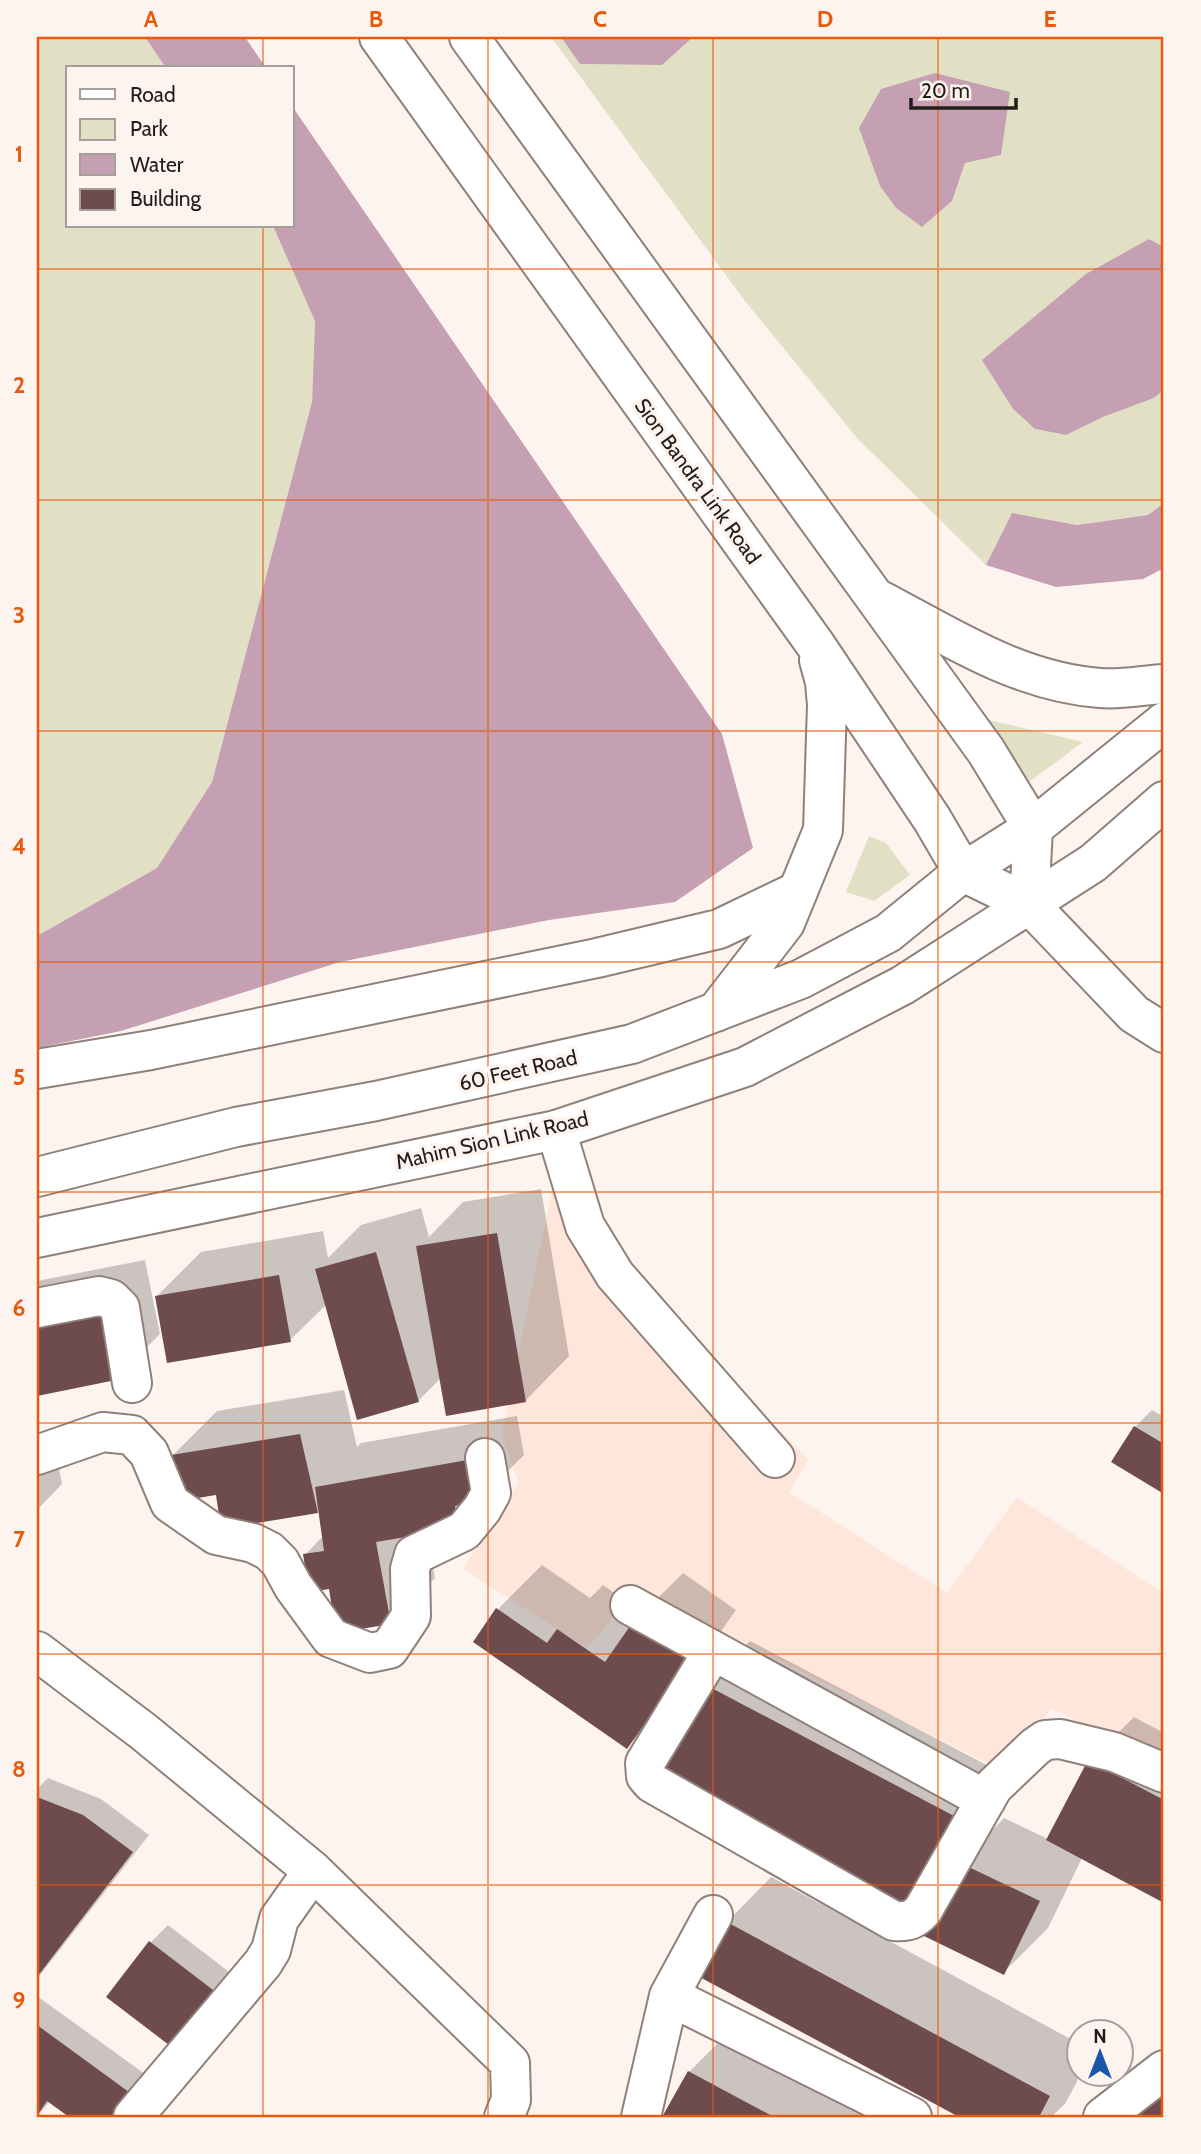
<svg xmlns="http://www.w3.org/2000/svg" width="1201" height="2154" font-family="Cabin,sans-serif">
<style>
.built{fill:#ffe6da}
.green{fill:#e1e0c5;fill-rule:evenodd}
.water{fill:#c4a0b2}
.shadow{fill:#0003}
.building{fill:#6e4b4c}
.lines{fill:none;stroke-linecap:round;stroke-linejoin:round}
.minor-casing{stroke:#8f8079;stroke-width:42}
.major-casing{stroke:#8f8079;stroke-width:42}
.minor{stroke:#fff;stroke-width:38}
.major{stroke:#fff;stroke-width:38}
.grid{fill:none;stroke:#e8590c;stroke-width:2;stroke-opacity:0.55}
.labels{text-anchor:middle;dominant-baseline:central;stroke-width:7;stroke-linejoin:round;paint-order:stroke}
.street-label{font-size:21px;fill:#231d1a;stroke:#fef4ef}
.neatline{fill:none;stroke:#e8590c;stroke-width:2.5}
.grid-label{font-size:23px;text-anchor:middle;font-weight:bold;fill:#e8590c}
</style>
<rect width="100%" height="100%" fill="#fef4ef"/>
<path class="built" d="M554 1180 608 1255 809 1460 789 1492 947 1593 1017 1497 1164 1594V1766L1051 1708 1010 1774 637 1590 587 1648 463 1569 518 1483 502 1434Z"/>
<path class="green" d="M37 37H145L166 68H68V226H273L315 321 312 402 212 782 157 868 37 936Z
M551 37H561L580 64 662 65 693 37H1164V247L1149 239 1013 409 1035 429 1066 435 1103 417 1154 398 1164 390V503L1148 515 1077 525 1012 513 986 565 857 438 745 301ZM1010 92 965 163 952 201 922 227Z
M989 720 1083 742 1025 785Z
M869 836 886 843 910 875 874 901 846 892Z"/>
<path class="water" d="M145 37H245L266 68H166Z
M561 37H693L662 65 580 64Z
M935 73 1010 92 1001 155 965 163 952 201 922 227 896 208 880 186 859 128 881 89Z
M292 106 722 734 753 848 675 902 549 920 340 962 121 1031 37 1048V936L157 868 212 782 312 402 315 321 273 226H292Z
M1149 239 1164 247V390L1154 398 1103 417 1066 435 1035 429 1013 409 982 360 1086 274Z
M1164 503V568L1143 579 1056 587 986 565 1012 513 1077 525 1148 515Z"/>
<path class="shadow" d="M541 1189 569 1356 525 1401 441 1378 418 1401 327 1304 290 1340 157 1296 201 1252 323 1231 328 1258 361 1225 421 1208 429 1237 463 1202Z
M145 1260 160 1334 115 1379 37 1394V1281Z
M344 1390 357 1447 361 1443 517 1416 524 1455 502 1477 503 1481 426 1531 435 1578 390 1623 305 1555 323 1536 320 1509 317 1511 217 1493 173 1455 217 1411Z
M1152 1410 1164 1417V1492L1114 1461 1135 1427Z
M56 1453 62 1484 37 1510V1456Z
M542 1565 590 1598 603 1585 643 1613 683 1573 736 1610 671 1702 626 1747 498 1609Z
M750 1641 1000 1772 952 1861 705 1685Z
M1134 1717 1164 1733V1901L1082 1858 1048 1928 1003 1973 960 1863 1004 1818 1048 1839 1090 1761Z
M48 1778 101 1799 149 1835 37 1979V1789Z
M771 1877 1078 2043V2074H1081L1065 2104 1051 2117H962L698 1974 727 1922Z
M168 1925 233 1975 173 2046 108 1997 151 1942Z
M37 1996 149 2077 119 2117H72L50 2101 37 2117Z
M734 2027 889 2117H664L689 2072Z"/>
<path class="building" d="M497 1233 526 1402 446 1416 416 1246Z
M376 1252 419 1402 357 1420 315 1269Z
M279 1275 291 1342 167 1363 155 1296Z
M101 1304 116 1380 37 1396V1316Z
M1134 1426 1164 1444V1494L1111 1462Z
M300 1434 318 1513 221 1529 216 1495 179 1501 171 1455Z
M473 1459 480 1501 455 1506 459 1528 376 1542 391 1624 336 1633 329 1589 309 1592 303 1554 324 1551 315 1487Z
M496 1608 547 1643 557 1629 605 1662 637 1616 693 1655 627 1749 473 1642Z
M704 1684 956 1817 908 1908 655 1775Z
M1088 1760 1164 1800V1903L1046 1840Z
M37 1797 83 1815 133 1852 37 1977Z
M958 1862 1040 1901 1004 1975 922 1935Z
M725 1921 1050 2096 1039 2117H959L696 1975Z
M149 1941 217 1993 173 2048 106 1997Z
M37 2025 133 2095 116 2117H69L47 2101 37 2116Z
M688 2071 774 2117H662Z
M1164 2084V2117H1123Z"/>
<g class="lines">
<defs>
<path id="minor" d="M1029 904 1134 1014 1164 1033
M37 1069 151 1050 597 958 719 929 798 891
M556 1130 585 1226 615 1275 775 1458
M37 1308 99 1296 111 1299 120 1308 132 1383
M37 1455 103 1432 132 1435 149 1453 170 1503 216 1535 253 1543 269 1551 280 1562 293 1586 331 1638 370 1653 389 1649 411 1616 410 1569 414 1555 464 1531 482 1509 491 1493 485 1458
M630 1605 986 1800
M37 1651 144 1732 313 1871 510 2063 511 2100 504 2117
M713 1651 645 1763 646 1776 652 1783 894 1921C908 1922 914 1920 923 1910L993 1787 1035 1747 1045 1740 1060 1739 1114 1752 1164 1773
M669 1996 912 2117
M133 2117 263 1963 271 1950 279 1919 313 1871
M641 2117 669 1996 713 1915
M1103 2117 1164 2070"/>
<path id="major" d="M379 37 815 644 932 819 963 872 1029 904
M469 37 986 751 1033 828 1029 904
M882 601C952 638 1019 682 1100 688 1121 690 1143 685 1164 684
M716 1012 785 923 823 830 827 705 825 682 819 660
M37 1177 236 1127 376 1101 632 1044 801 979 888 933 963 872 1033 828 1164 722
M37 1238 556 1130 745 1067 903 985 1093 863 1164 801"/>
</defs>
<use href="#minor" class="minor-casing"/>
<use href="#major" class="major-casing"/>
<use href="#minor" class="minor"/>
<use href="#major" class="major"/>
</g>
<path class="grid" d="M263 37V68M488 37V2117M713 37V2117M938 37V2117M263 226V2117M37 269H1164M37 500H1164M37 731H1164M37 962H1164M37 1192H1164M37 1423H1164M37 1654H1164M37 1885H1164"/>
<g class="labels">
<g class="street-label">
<text transform="translate(698 481) rotate(54)">Sion Bandra Link Road</text>
<text transform="translate(518 1070) rotate(-13)">60 Feet Road</text>
<text transform="translate(492 1140) rotate(-13)">Mahim Sion Link Road</text>
</g>
</g>
<rect width="1201" height="2154" fill="none" stroke="#fef4ef" stroke-width="77"/>
<rect x="66" y="66" width="228" height="161" fill="#fef4ef" stroke="#a69e9a" stroke-width="2"/>
<rect x="80" y="89" width="35" height="10" fill="#ffffff" stroke="#a69e9a" stroke-width="2"/>
<text x="130" y="102" font-size="21" fill="#231d1a">Road</text>
<rect x="80" y="119" width="35" height="21" fill="#e1e0c5" stroke="#a69e9a" stroke-width="2"/>
<text x="130" y="136" font-size="21" fill="#231d1a">Park</text>
<rect x="80" y="154" width="35" height="21" fill="#c4a0b2" stroke="#a69e9a" stroke-width="2"/>
<text x="130" y="172" font-size="21" fill="#231d1a">Water</text>
<rect x="80" y="189" width="35" height="21" fill="#6e4b4c" stroke="#a69e9a" stroke-width="2"/>
<text x="130" y="206" font-size="21" fill="#231d1a">Building</text>
<g transform="translate(1100 2053)"><circle r="33" fill="#fef4ef" stroke="#a69e9a" stroke-width="2"/>
<path d="M0-5L12 26L0 18L-12 26Z" fill="#1956a7"/>
<text y="-10" font-size="19" font-weight="bold" text-anchor="middle" fill="#231d1a">N</text>
</g>
<path d="M911 98v10h105v-10" fill="none" stroke="#231d1a" stroke-width="3.5"/>
<text x="921" y="98" font-size="21" fill="#231d1a" stroke="#fef4ef" stroke-width="5" paint-order="stroke">20 m</text>
<rect x="38" y="38" width="1124" height="2078" class="neatline"/>
<g class="grid-label">
<text x="151" y="27">A</text>
<text x="376" y="27">B</text>
<text x="600" y="27">C</text>
<text x="825" y="27">D</text>
<text x="1050" y="27">E</text>
<text x="19" y="162">1</text>
<text x="19" y="393">2</text>
<text x="19" y="623">3</text>
<text x="19" y="854">4</text>
<text x="19" y="1085">5</text>
<text x="19" y="1316">6</text>
<text x="19" y="1547">7</text>
<text x="19" y="1777">8</text>
<text x="19" y="2008">9</text>
</g>
</svg>
